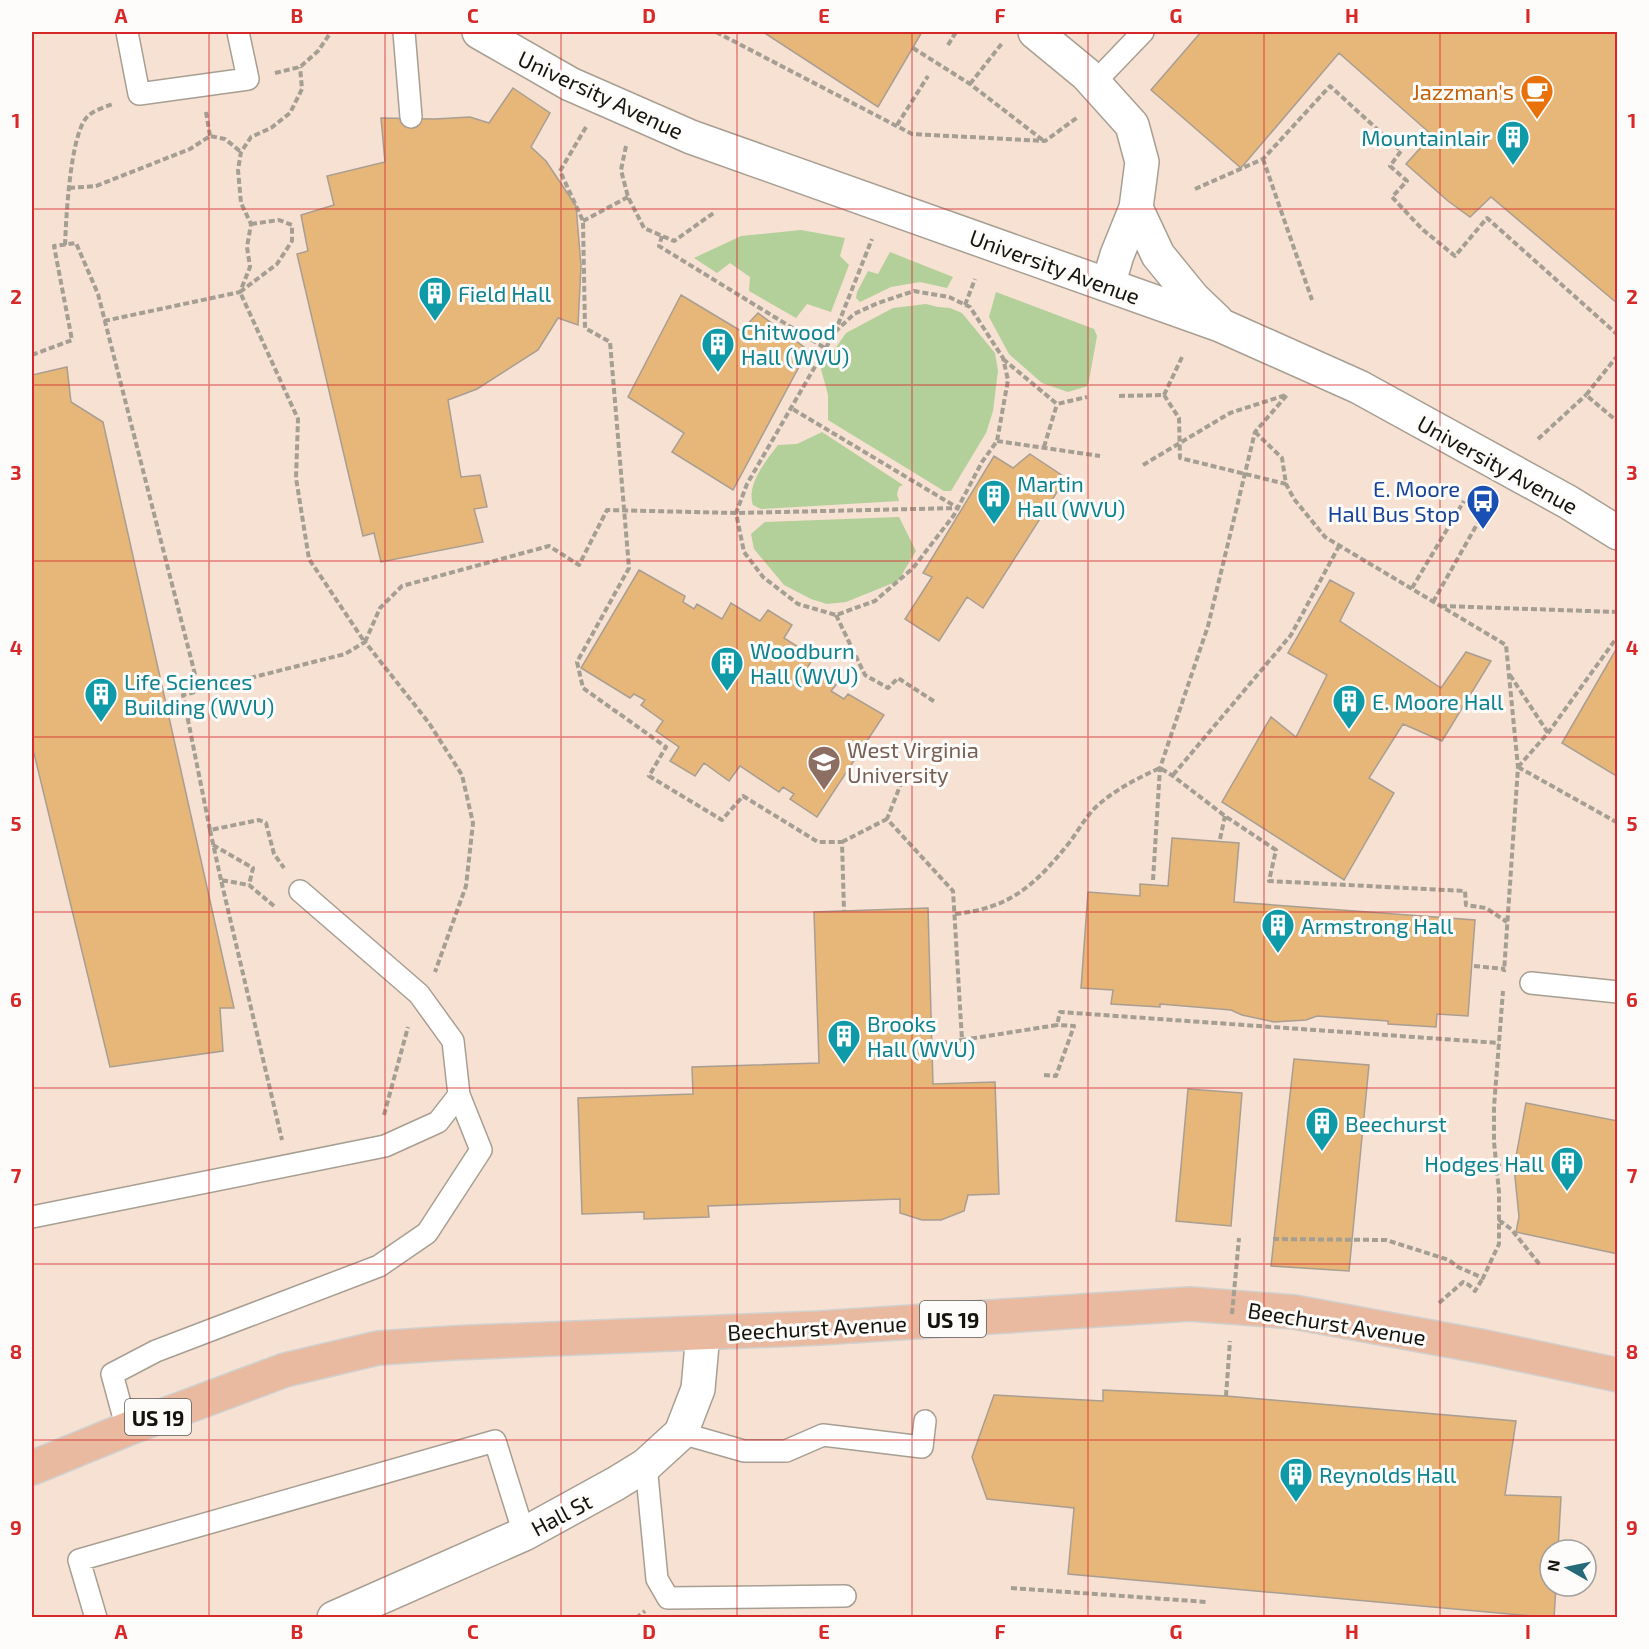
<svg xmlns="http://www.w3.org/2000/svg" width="1649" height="1649" font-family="'Exo 2',sans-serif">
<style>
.education{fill:#f6e1d3;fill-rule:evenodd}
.green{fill:#b3cf9a}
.building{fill:#e7b679;stroke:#a99e92;stroke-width:1.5}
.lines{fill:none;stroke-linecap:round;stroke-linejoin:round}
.lane-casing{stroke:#a79f92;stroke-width:24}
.street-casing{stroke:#a79f92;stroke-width:36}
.secondary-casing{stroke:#a79f92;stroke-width:36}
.primary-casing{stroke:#d0d0cf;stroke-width:36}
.path{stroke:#a49e93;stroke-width:4;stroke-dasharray:6 3;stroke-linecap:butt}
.lane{stroke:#fff;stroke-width:21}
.street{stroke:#fff;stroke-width:33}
.secondary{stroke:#fff;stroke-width:33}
.primary{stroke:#e9b9a0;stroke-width:33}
.path-bridge{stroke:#a49e93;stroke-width:4;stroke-dasharray:6 3;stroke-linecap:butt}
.grid{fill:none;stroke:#d62828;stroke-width:1.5;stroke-opacity:0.55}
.labels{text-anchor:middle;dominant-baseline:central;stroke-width:6;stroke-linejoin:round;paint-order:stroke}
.shield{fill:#fefcfa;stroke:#5b5955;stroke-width:1.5}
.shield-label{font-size:21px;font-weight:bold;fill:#15130e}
.food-label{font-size:22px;fill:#c56008;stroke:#fefcfa;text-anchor:end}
.street-label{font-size:22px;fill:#15130e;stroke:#fefcfa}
.culture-label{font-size:22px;fill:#0d838f;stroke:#fefcfa;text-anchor:start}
.transit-label{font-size:22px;fill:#164399;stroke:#fefcfa;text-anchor:end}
.education-label{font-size:22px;fill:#785e54;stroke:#fefcfa;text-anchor:start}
.neatline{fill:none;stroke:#d62828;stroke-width:2}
.grid-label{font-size:20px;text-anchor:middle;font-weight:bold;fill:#d62828}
</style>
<rect width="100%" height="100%" fill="#f7eee0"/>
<path class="education" d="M32 32H1617V1617L32 1618ZM1550 1550H1586V1586H1550Z"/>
<path class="green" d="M801 230 845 238 840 256 849 265 831 312 807 304 796 318 749 291 750 277 730 263 717 273 694 258 741 236Z
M890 252 953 277 947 288 920 282 891 287 860 302 856 298 857 292 868 271 878 274Z
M996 292 1094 329 1097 336 1088 386 1068 392 1042 383 1009 354 989 317Z
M926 304 938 307 950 308 962 313 995 353 998 371 993 411 986 433 951 491H944L828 420V395L821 369 846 333 893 308Z
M822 432 903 485 899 487 897 494 899 501 761 509 753 505C746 484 766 461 778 445L797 444Z
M899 517 916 551 898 581 846 602 827 604 811 599 784 585 754 549 751 534 765 522Z"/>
<path class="building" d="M763 32H922L878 107Z
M1201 32H1618V304L1491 197 1470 217 1448 201 1406 164 1432 135 1339 53 1241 168 1151 90Z
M513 88 550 113 531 147 546 161 576 206 581 266 578 325 558 318 538 350 477 389 448 400 461 477 480 475 487 507 474 509 483 542 381 562 374 533 363 536 297 254 308 251 301 215 334 205 327 176 385 162 381 118 435 119 470 117 489 123Z
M681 295 741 331 758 313 808 350 733 490 672 452 684 433 628 397Z
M67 367 71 402 103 422 234 1008H220L223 1051 110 1067 32 745V375Z
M1030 454 1066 478 983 608 967 597 939 641 905 619 932 577 923 573 994 456 1013 468Z
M639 570 685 596 683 602 694 609 697 604 722 619 731 603 760 621 768 610 792 625 784 638 814 657 807 668 836 685 831 691 844 699 848 694 884 715 817 817 790 799 794 794 783 787 779 792 740 766 729 781 704 763 695 776 670 761 679 747 656 731 663 721 641 705 645 700 634 694 630 698 581 668Z
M1330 580 1354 593 1340 621 1441 688 1466 652 1491 661 1442 741 1403 724 1369 778 1394 793 1344 880 1222 802 1271 717 1296 737 1327 675 1288 653Z
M1618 646V777L1562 743Z
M1172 838 1239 843 1234 902 1475 920 1468 1016 1437 1014 1436 1027 1388 1024V1021L1317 1016 1306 1020 1274 1022 1242 1015 1231 1010 1160 1004V1007L1111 1004 1113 990 1081 988 1088 892 1140 896V884L1168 886Z
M928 908 933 1084 995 1082 999 1194 968 1195 964 1211 941 1220H922L900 1213V1199L708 1206 709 1217 644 1219V1212L582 1214 578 1098 693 1094 692 1067 819 1063 814 912Z
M1294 1059 1369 1065 1349 1271 1271 1266Z
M1188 1089 1242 1093 1231 1226 1176 1221Z
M1526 1103 1618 1121V1254L1516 1232 1519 1217 1514 1167Z
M1103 1390 1226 1396 1516 1421 1505 1495 1561 1497 1558 1550H1550V1586H1556L1554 1618 1068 1574 1074 1508 987 1499 972 1457 994 1395 1103 1401Z"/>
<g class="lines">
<defs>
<path id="lane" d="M127 32 139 94 248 79 238 32
M404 32 411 117
M1094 83 1143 32
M1531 983 1618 992
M32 1217 385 1146 438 1122 459 1095 453 1041 419 994 300 891
M127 1429 112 1374 156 1351 379 1266 427 1233 481 1150 459 1095
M681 1433 744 1451H786L823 1435 922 1447 925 1421
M646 1465 657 1579 668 1598 845 1596
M96 1618 79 1560 495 1441 524 1534"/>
<path id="street" d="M334 1618 524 1534 615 1484 646 1465 681 1433 698 1389 703 1333"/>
<path id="secondary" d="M479 32 570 84 691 137 1220 325 1359 387 1568 502 1618 533
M1035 32 1086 74 1132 125 1142 162 1136 208 1117 255 1108 285
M1136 208 1158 255 1193 298 1217 321"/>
<path id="primary" d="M32 1468 127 1429 285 1370 378 1348 452 1343 820 1328 1190 1304 1294 1312 1485 1347 1618 1375"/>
</defs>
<use href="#lane" class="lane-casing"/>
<use href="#street" class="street-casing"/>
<use href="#secondary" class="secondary-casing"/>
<use href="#primary" class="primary-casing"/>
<path class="path" d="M716 32 912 134 1045 141 1078 117
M948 45 956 32
M913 48 970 84 1044 141
M275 73 300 67 318 51 331 32
M970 84 1003 42
M206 112 210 136
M897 125 928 76
M586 127 560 171 583 221 585 328 610 342 629 568 577 662 583 688 666 747 649 776 722 820 743 796 818 842H842L844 911
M626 146 621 170 628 197 644 228 674 241 715 212
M1263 159 1312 300
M69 188 96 186 190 149 210 136 225 139 241 152
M1195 189 1263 159 1330 86 1401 151 1390 166 1407 181 1392 197 1422 229 1455 256 1487 218 1618 335
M583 221 628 197
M251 224 279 220 292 225V241L277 264 240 292 298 419 296 478 309 559 364 641
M662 236 659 246 825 348
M65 245C66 220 70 132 88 116 94 110 105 107 113 104
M965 305 975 279
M104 321 240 292 250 267 247 247 251 224 241 203 238 170 241 152 251 137 271 128 290 113 302 89 300 67
M835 332 854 314 878 303 914 291 949 297 970 307 1003 358 1008 380 997 441 982 462 954 515 913 568 875 601 836 615 798 604 763 577 744 552 736 513 747 484 835 332 872 239
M32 355 72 340 54 246 76 243 98 294 199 690
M1618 355 1586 395 1618 422
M1003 359 1057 404 1087 397
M1164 395 1179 418 1180 458 1286 484
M1119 396 1164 395 1183 355
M1255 432 1282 458 1286 484 1294 499 1325 537 1506 645 1518 767 1504 972
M1538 439 1586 395
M997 441 1100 456
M1044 447 1057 404
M1143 465 1230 413 1286 395
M1412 588 1464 501
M1433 602 1484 512
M1441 606 1618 612
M836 615 865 675 888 688 898 678 935 702
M365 642 380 608 402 586 549 546 579 565 607 510 736 513 958 508 791 408
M1510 675 1548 733
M1518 767 1548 733 1618 636
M1518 767 1618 823
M1173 775 1291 635 1339 546
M902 781 887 819 953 891 962 1040 1057 1025 1060 1012 1499 1043
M210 830 183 695 345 654 365 642 429 723 462 775 473 823 466 886 435 972
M1220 839 1225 816
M842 842 887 819
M213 845 253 868 249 885
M221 880 210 830 259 820 266 823 274 854 284 868
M1153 880 1160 768 1208 626 1255 432 1287 395
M274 906 249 885 221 880 282 1140
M955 914C1011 908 1035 885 1069 843 1078 831 1086 816 1097 806 1116 789 1138 778 1160 768L1173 776 1225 816 1276 850 1269 881 1465 891 1466 905 1486 908 1507 922
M1474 966 1505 969
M932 1044 962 1040
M1044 1075 1056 1076 1074 1026 1057 1025
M384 1115 408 1027
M1495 1164 1514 1167
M1499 1220 1511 1229 1540 1265
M1273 1239 1386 1240 1449 1260 1458 1267 1483 1278 1499 1244V1192L1494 1142V1107L1503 991
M1439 1303 1463 1282 1469 1285 1475 1291 1483 1278
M1226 1396 1230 1341
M1011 1588 1207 1602
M636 1618 645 1611"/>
<use href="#lane" class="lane"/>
<use href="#street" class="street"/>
<use href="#secondary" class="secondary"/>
<use href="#primary" class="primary"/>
<path class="path-bridge" d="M1232 1314 1239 1238"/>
</g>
<path class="grid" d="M209 32V1618M385 32V1618M561 32V1618M737 32V1618M912 32V1618M1088 32V1618M1264 32V1618M1440 32V1618M32 209H1618M32 385H1618M32 561H1618M32 737H1618M32 912H1618M32 1088H1618M32 1264H1618M32 1440H1618"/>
<defs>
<symbol id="cafe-pin" viewBox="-11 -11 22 30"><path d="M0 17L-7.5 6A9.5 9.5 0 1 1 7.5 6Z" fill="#e8710a" stroke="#fefcfa"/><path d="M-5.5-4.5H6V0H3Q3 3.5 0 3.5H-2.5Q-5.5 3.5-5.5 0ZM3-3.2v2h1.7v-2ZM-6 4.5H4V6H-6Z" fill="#fff"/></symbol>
<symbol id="building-pin" viewBox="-11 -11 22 30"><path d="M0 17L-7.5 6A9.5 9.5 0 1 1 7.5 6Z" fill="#0f9aa8" stroke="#fefcfa"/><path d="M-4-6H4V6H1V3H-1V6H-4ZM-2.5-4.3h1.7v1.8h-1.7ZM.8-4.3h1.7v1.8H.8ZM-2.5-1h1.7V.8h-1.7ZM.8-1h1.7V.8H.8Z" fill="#fff"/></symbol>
<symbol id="bus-pin" viewBox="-11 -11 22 30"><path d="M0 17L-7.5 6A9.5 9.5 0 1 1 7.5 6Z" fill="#1a4fb4" stroke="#fefcfa"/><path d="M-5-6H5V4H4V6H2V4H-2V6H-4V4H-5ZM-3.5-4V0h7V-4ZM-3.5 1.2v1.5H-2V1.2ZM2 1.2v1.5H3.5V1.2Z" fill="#fff"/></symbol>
<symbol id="university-pin" viewBox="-11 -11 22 30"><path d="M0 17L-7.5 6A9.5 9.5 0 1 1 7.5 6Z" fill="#8d6e63" stroke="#fefcfa"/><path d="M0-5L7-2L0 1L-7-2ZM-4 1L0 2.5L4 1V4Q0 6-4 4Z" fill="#fff"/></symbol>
</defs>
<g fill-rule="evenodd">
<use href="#cafe-pin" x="1518" y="72" width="38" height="52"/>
<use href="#building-pin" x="1494" y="118" width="38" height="52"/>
<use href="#building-pin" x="416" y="274" width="38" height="52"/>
<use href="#building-pin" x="699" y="325" width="38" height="52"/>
<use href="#building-pin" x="975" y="477" width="38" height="52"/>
<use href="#bus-pin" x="1464" y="482" width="38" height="52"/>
<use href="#building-pin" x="708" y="644" width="38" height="52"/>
<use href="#building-pin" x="82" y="675" width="38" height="52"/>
<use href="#building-pin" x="1330" y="682" width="38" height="52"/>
<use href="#university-pin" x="805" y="743" width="38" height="52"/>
<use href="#building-pin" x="1259" y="906" width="38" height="52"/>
<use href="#building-pin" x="825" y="1017" width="38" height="52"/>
<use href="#building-pin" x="1303" y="1104" width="38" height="52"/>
<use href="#building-pin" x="1548" y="1144" width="38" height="52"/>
<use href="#building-pin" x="1277" y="1455" width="38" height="52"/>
</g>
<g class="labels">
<g class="shield">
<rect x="920" y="1301" width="66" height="36" rx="4.5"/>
<rect x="125" y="1399" width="66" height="36" rx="4.5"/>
</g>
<g class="shield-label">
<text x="953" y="1319">US 19</text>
<text x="158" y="1417">US 19</text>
</g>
<g class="food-label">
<text x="1514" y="91">Jazzman's</text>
</g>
<g class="street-label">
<text transform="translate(601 94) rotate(25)">University Avenue</text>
<text transform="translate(1055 266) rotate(20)">University Avenue</text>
<text transform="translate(1498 464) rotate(29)">University Avenue</text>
<text transform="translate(1337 1323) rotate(9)">Beechurst Avenue</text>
<text transform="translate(817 1327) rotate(-3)">Beechurst Avenue</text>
<text transform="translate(561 1514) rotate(-28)">Hall St</text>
</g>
<g class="culture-label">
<text x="1490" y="137" text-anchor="end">Mountainlair</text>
<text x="458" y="293">Field Hall</text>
<text x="741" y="331">Chitwood<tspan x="741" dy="25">Hall (WVU)</tspan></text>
<text x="1017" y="483">Martin<tspan x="1017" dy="25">Hall (WVU)</tspan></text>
<text x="750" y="650">Woodburn<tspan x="750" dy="25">Hall (WVU)</tspan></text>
<text x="124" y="681">Life Sciences<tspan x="124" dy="25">Building (WVU)</tspan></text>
<text x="1372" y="701">E. Moore Hall</text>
<text x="1301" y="925">Armstrong Hall</text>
<text x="867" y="1023">Brooks<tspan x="867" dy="25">Hall (WVU)</tspan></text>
<text x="1345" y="1123">Beechurst</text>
<text x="1544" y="1163" text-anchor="end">Hodges Hall</text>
<text x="1319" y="1474">Reynolds Hall</text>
</g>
<g class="transit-label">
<text x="1460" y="488">E. Moore<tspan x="1460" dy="25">Hall Bus Stop</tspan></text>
</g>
<g class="education-label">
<text x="847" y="749">West Virginia<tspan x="847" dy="25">University</tspan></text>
</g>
</g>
<rect width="1649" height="1649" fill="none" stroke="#fefcfa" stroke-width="66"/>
<g transform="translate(1568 1568) rotate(279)"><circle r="28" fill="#fefcfa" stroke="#a19f9c" stroke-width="1.5"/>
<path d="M0-4.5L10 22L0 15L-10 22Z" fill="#246a79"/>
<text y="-9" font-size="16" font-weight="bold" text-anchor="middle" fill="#15130e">N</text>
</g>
<rect x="33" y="33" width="1583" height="1583" class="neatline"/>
<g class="grid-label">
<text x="121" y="23">A</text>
<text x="297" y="23">B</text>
<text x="473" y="23">C</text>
<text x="649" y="23">D</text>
<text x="824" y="23">E</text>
<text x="1000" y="23">F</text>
<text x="1176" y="23">G</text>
<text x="1352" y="23">H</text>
<text x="1528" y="23">I</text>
<text x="16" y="128">1</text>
<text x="1632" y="128">1</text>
<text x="16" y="304">2</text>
<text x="1632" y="304">2</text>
<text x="16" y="480">3</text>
<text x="1632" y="480">3</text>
<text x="16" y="655">4</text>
<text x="1632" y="655">4</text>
<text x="16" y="831">5</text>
<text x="1632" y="831">5</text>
<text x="16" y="1007">6</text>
<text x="1632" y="1007">6</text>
<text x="16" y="1183">7</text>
<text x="1632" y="1183">7</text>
<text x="16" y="1359">8</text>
<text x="1632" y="1359">8</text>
<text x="16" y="1535">9</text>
<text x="1632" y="1535">9</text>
<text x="121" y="1639">A</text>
<text x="297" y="1639">B</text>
<text x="473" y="1639">C</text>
<text x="649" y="1639">D</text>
<text x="824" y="1639">E</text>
<text x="1000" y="1639">F</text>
<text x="1176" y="1639">G</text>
<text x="1352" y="1639">H</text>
<text x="1528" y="1639">I</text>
</g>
</svg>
